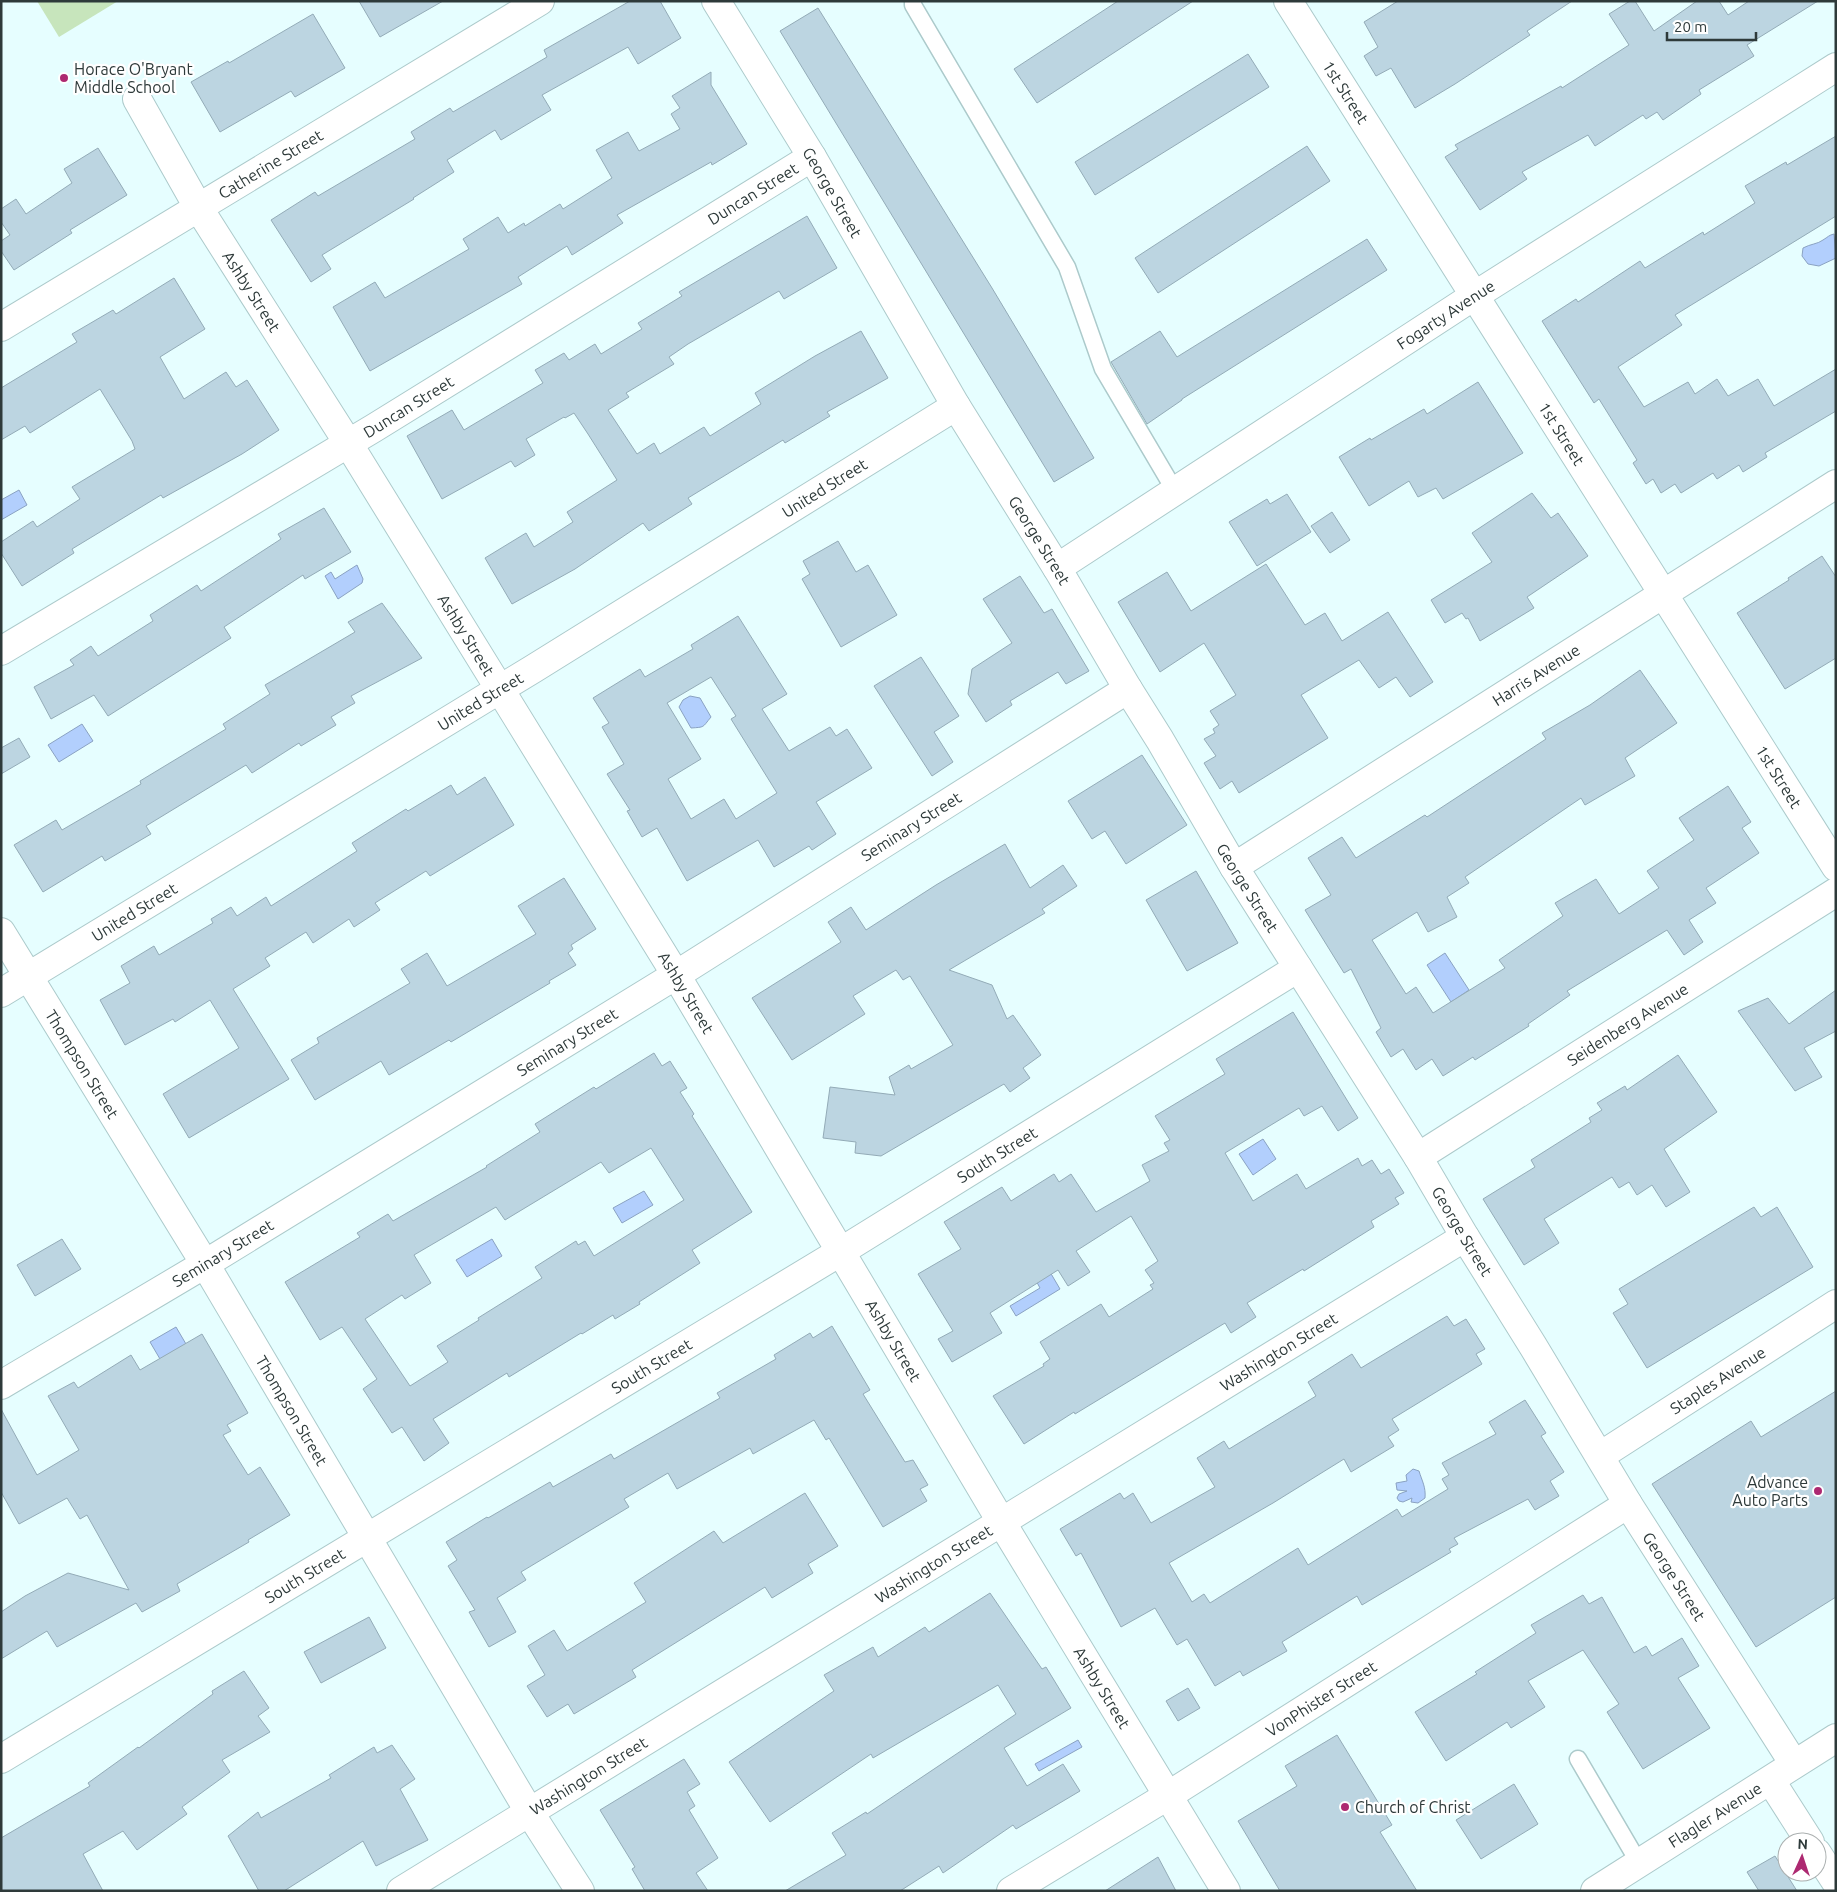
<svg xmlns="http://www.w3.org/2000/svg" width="1837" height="1892" font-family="Ubuntu,sans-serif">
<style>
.green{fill:#c7e5bc}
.water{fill:#b2cffd;stroke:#8aa2c2}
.building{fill:#bcd5e1;stroke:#93abb7;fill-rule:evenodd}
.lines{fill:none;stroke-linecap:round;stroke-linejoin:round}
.service-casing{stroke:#accacb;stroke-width:19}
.minor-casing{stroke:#accacb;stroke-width:30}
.tertiary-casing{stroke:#accacb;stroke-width:30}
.secondary-casing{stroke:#accacb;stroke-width:30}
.service{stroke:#fff;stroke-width:16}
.minor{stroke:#fff;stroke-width:28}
.tertiary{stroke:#fff;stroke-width:28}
.secondary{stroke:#fff;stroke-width:28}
.poi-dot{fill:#ad2971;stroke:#fff;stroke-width:2}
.labels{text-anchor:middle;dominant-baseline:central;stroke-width:4.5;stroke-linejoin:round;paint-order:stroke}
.poi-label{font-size:16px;fill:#2e3a3a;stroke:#fff;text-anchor:start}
.street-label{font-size:16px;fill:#2e3a3a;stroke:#fff}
</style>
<rect width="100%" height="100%" fill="#e6feff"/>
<path class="green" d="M37 1H118L59 37Z"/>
<path class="water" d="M1834 234 1836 258 1819 266 1808 264 1802 256 1803 248C1810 244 1818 244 1823 240 1828 237 1829 235 1834 234Z
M19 490 27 505 1 520V500Z
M357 565 363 579 362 583 338 599 325 576 331 572 335 579Z
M690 696 700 698 711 717C702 728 705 727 691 728L679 707 683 700Z
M82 724 93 741 59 762 48 745Z
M1445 953 1469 990 1451 1002 1427 965Z
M1263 1139 1276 1159 1253 1175 1239 1154Z
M644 1191 653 1205 622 1223 613 1208Z
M492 1239 502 1256 467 1277 456 1260Z
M1050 1272 1060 1289 1016 1316 1010 1306 1040 1288 1033 1275Z
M176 1327 186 1344 160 1359 150 1342Z
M1413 1469 1419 1471C1422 1481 1426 1487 1425 1498L1418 1503 1411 1502 1412 1498 1403 1502 1399 1501 1397 1498 1399 1494 1407 1491 1397 1490 1396 1483 1407 1481 1406 1475Z
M1078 1740 1082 1747 1039 1771 1035 1764Z"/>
<path class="building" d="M359 1H443L380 37Z
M630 1H660L681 38 638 64 628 47 542 95 551 110 501 140 495 130 447 160 454 172 413 198 414 199 322 255 331 269 311 282 271 220 315 192 318 196 415 139 411 132 450 108 453 112 547 57 544 50Z
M1118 1H1193L1037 103 1014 69Z
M1398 1H1572L1527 31 1530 35 1455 84 1415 108 1391 68 1376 76 1364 56 1378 47 1364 22Z
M1630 1H1635L1654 31 1697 1H1719L1728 15 1749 1H1818L1747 45 1754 56 1699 90 1701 94 1663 120 1657 112 1646 119 1643 115 1595 146 1588 135 1522 172 1527 179 1480 210 1445 157 1458 149 1455 145 1561 86 1562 88 1629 45 1609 14Z
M818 8 992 288 1094 458 1054 482 780 31Z
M313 14 345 68 295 97 291 91 220 132 191 82 228 61 229 63Z
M1248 54 1269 87 1095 195 1075 162Z
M711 72V85L747 144 712 165 711 162 617 215 623 223 572 255 567 246 518 277 522 284 370 371 333 307 375 282 385 298 469 249 463 239 498 217 508 233 524 223 525 226 560 204 563 209 612 178 596 150 628 132 639 151 680 129 671 114 680 108 672 96Z
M1836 136V216L1675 315 1682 325 1618 367 1644 407 1688 382 1695 394 1717 379 1728 396 1758 379 1774 406 1836 369V411L1765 453 1767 457 1743 472 1739 465 1717 479 1713 473 1681 493 1675 484 1661 493 1653 479 1646 484 1633 463 1637 460 1599 399 1594 403 1542 321 1576 299 1578 302 1640 261 1645 268 1703 232 1704 235 1755 203 1745 186 1786 162 1787 165Z
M1307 146 1330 181 1158 293 1135 258Z
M98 148 127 195 70 230 72 233 14 270 1 251V241L10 235 1 222V209L16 199 26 214 72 183 64 169Z
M807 216 837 268 784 299 779 291 688 344 669 357 674 364 626 393 629 397 608 410 637 454 654 443 660 454 704 427 710 436 761 404 755 393 815 356 861 331 888 378 827 412 830 416 785 443 783 440 688 498 692 504 649 531 643 523 575 569 512 604 485 558 526 533 534 547 573 522 567 512 617 480 588 434 574 413 565 418 564 417 526 439 535 455 515 467 511 461 442 499 407 436 452 410 464 430 543 383 535 370 564 353 569 360 595 344 601 354 642 329 638 323 682 296 679 292Z
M1367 239 1387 270 1182 399V400L1147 424 1111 362 1160 331 1177 357Z
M174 278 205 329 160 357 184 399 226 372 236 387 247 380 279 430 242 454 163 498 161 495 72 549 74 553 22 586 1 553V542L33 521 37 527 80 499 72 487 135 449 132 441 100 389 30 433 25 426 1 440V388L77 342 72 334 113 310 116 314Z
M1478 382 1523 453 1443 499 1436 488 1418 497 1409 481 1369 506 1339 457 1370 438 1371 440 1424 409 1427 414Z
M1532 493 1551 518 1558 513 1588 556 1527 597 1534 608 1480 641 1468 618 1466 619 1462 613 1445 623 1431 600 1492 562 1472 533Z
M1287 494 1311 532 1257 566 1229 522 1267 499 1270 504Z
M324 508 351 552 305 579 303 575 224 627 231 638 108 716 94 695 51 719 34 687 74 665 70 660 91 646 98 656 153 621 150 615 197 585 201 591 281 539 278 534Z
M1332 512 1350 540 1330 553 1311 526Z
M838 541 856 572 868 565 897 615 841 647 802 579 810 574 803 561Z
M1822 556 1836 577V658L1785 689 1737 613 1789 580 1788 578Z
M1266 564 1305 625 1325 613 1342 641 1388 612 1433 682 1410 697 1396 677 1379 688 1359 660 1301 695 1328 738 1239 793 1232 781 1220 789 1204 763 1216 756 1204 739 1215 733 1213 729 1219 725 1210 711 1236 695 1204 643 1160 672 1118 602 1167 572 1191 611Z
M1020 576 1044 613 1052 609 1089 671 1066 684 1058 672 1010 701 1012 705 986 722 968 694 972 669 1012 643 983 599Z
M382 603 422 658 351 696 355 703 331 717 336 725 301 746 299 743 252 773 246 765 146 826 151 834 105 861 102 856 43 892 14 845 56 820 62 830 141 784 140 781 226 729 223 724 270 694 265 685 355 632 348 622Z
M738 616 787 694 762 709 789 751 830 727 836 736 847 729 872 768 816 802 836 834 812 850 809 846 774 867 758 840 687 881 657 828 642 837 627 811 630 810 607 774 624 764 602 727 609 723 593 698 640 669 645 677 693 649 691 645ZM711 677 736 716 731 719 777 793 736 819 724 799 691 819 668 779 701 759 667 703Z
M921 657 959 716 934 732 953 762 932 776 874 686Z
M1640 670 1677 723 1625 758 1635 776 1585 805 1581 798 1465 877 1469 883 1447 897 1457 917 1428 932 1417 912 1372 940 1406 994 1416 987 1433 1013 1505 968 1499 960 1563 916 1555 903 1596 879 1619 914 1659 888 1647 871 1694 840 1679 818 1728 786 1751 822 1742 828 1759 853 1706 888 1716 903 1689 920 1703 942 1684 955 1667 930 1567 991 1570 995 1528 1024 1529 1026 1475 1060 1473 1057 1443 1076 1432 1059 1416 1070 1403 1049 1391 1057 1376 1032 1381 1028 1351 969 1344 973 1305 910 1331 895 1308 858 1342 837 1356 858 1425 815 1427 817 1546 739 1542 733 1590 705Z
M19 738 30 757 1 774V748Z
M1142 755 1187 825 1126 864 1105 831 1092 839 1068 801Z
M485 777 514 825 430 876 426 871 375 903 380 910 354 927 349 919 313 943 306 932 265 958 270 966 233 989 289 1079 189 1138 163 1094 239 1048 210 1000 175 1022 173 1019 125 1045 100 1000 130 983 121 966 154 946 159 955 213 923 211 919 231 907 237 916 266 897 271 906 357 851 352 843 406 809 408 811 451 785 457 795Z
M1005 844 1030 888 1063 865 1077 886 1042 909 1045 913 949 970 992 985 1007 1019 1013 1015 1041 1055 1023 1068 1030 1078 1010 1092 1004 1084 881 1156 855 1153 856 1142 823 1138 830 1087 895 1095 889 1077 909 1065 911 1069 953 1045 910 976 903 980 896 970 853 996 865 1014 792 1060 752 998 841 942 828 922 851 907 866 930 936 885Z
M1196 871 1238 943 1187 971 1146 900Z
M564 878 596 929 571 945 573 949 568 953 576 965 549 981 550 983 451 1042 449 1040 389 1075 381 1061 315 1100 291 1060 319 1043 317 1038 410 983 401 969 427 953 447 986 536 934 518 906Z
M1836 990V1031L1804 1048 1822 1077 1795 1091 1738 1011 1768 998 1789 1024Z
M1293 1012 1358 1118 1338 1131 1322 1106 1304 1116 1299 1108 1225 1153 1253 1201 1297 1174 1306 1189 1358 1158 1362 1166 1372 1160 1381 1174 1389 1169 1404 1193 1395 1198 1399 1204 1371 1221 1374 1227 1304 1271 1303 1269 1247 1303 1256 1317 1231 1333 1225 1323 1075 1414 1074 1412 1024 1444 993 1396 1044 1366 1043 1364 1050 1359 1040 1342 1101 1304 1109 1317 1153 1289 1150 1285 1154 1283 1145 1270 1158 1261 1131 1216 1076 1251 1090 1272 1068 1286 1058 1270 990 1313 1002 1333 952 1362 938 1339 953 1331 918 1274 961 1249 944 1222 1002 1187 1011 1201 1054 1174 1059 1182 1071 1174 1096 1212 1150 1181 1142 1165 1169 1151 1164 1143 1170 1140 1155 1116 1225 1074 1216 1059Z
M654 1053 662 1066 670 1061 687 1088 680 1092 694 1114 692 1116 752 1212 692 1250 700 1263 639 1302 640 1304 615 1319 613 1315 582 1334 581 1333 509 1377 507 1373 433 1419 449 1443 424 1461 402 1427 392 1433 363 1389 377 1379 342 1327 320 1340 285 1282 360 1237 357 1233 388 1214 393 1221 487 1167 486 1166 540 1132 535 1124 594 1087 596 1089ZM651 1148 684 1200 594 1256 585 1241 578 1245 576 1241 535 1267 542 1278 478 1318 479 1320 437 1346 448 1362 410 1386 365 1319 402 1295 405 1299 431 1283 414 1255 496 1207 505 1220 601 1162 609 1173Z
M1678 1055 1717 1112 1664 1149 1690 1192 1666 1207 1652 1185 1637 1195 1629 1182 1619 1188 1612 1177 1544 1219 1559 1243 1524 1265 1483 1199 1535 1167 1531 1160 1591 1122 1589 1118 1602 1110 1597 1103 1625 1086 1627 1090Z
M1754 1207 1761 1217 1777 1207 1813 1267 1647 1368 1613 1313 1628 1304 1619 1289Z
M62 1239 81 1269 35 1296 17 1265Z
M1447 1316 1454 1326 1466 1319 1485 1349 1476 1354 1482 1364 1392 1419 1399 1430 1388 1437 1394 1446 1351 1472 1344 1459 1273 1503 1169 1563 1192 1602 1204 1594 1210 1603 1298 1548 1308 1565 1397 1509 1402 1517 1448 1489 1442 1479 1449 1475 1442 1463 1496 1434 1489 1422 1525 1400 1546 1433 1541 1436 1564 1472 1550 1481 1559 1496 1535 1510 1528 1499 1454 1538 1458 1544 1449 1549 1451 1552 1362 1605 1357 1596 1282 1642 1287 1651 1243 1676 1240 1671 1215 1686 1187 1639 1177 1645 1155 1608 1121 1627 1081 1553 1076 1556 1060 1529 1120 1493 1124 1499 1133 1493 1151 1523 1215 1487 1197 1458 1224 1441 1229 1449 1316 1396 1308 1382 1352 1354 1361 1368Z
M832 1326 870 1390 863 1394 905 1462 913 1460 928 1485 920 1489 927 1501 883 1527 829 1438 826 1440 814 1420 753 1454 750 1448 677 1489 668 1473 624 1499 629 1507 521 1572 526 1580 497 1598 516 1632 489 1647 469 1612 475 1610 448 1566 457 1560 446 1542 487 1517 488 1518 550 1482 553 1487 611 1454 614 1459 720 1398 717 1393 776 1359 774 1355 810 1333 813 1338Z
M202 1334 248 1413 227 1425 231 1431 223 1435 248 1475 260 1467 290 1515 248 1540 249 1542 177 1584 180 1591 142 1612 136 1603 57 1647 47 1631 1 1659V1612L25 1596 68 1573 129 1590 87 1515 80 1519 67 1498 19 1524 1 1492V1409L37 1475 79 1450 48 1396 74 1382 78 1388 131 1355 140 1370Z
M1836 1391V1597L1756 1647 1652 1484 1751 1421 1761 1437Z
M805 1493 838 1546 808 1564 813 1573 772 1598 765 1587 632 1670 636 1677 574 1714 568 1704 547 1717 527 1686 545 1675 528 1646 554 1630 567 1651 646 1602 634 1583 714 1531 723 1543Z
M990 1593 1042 1669 1046 1667 1071 1708 1004 1748 1027 1786 1063 1764 1080 1791 1016 1829 1013 1825 943 1873 939 1866 900 1891H785L846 1855 832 1833 866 1812 867 1814 1016 1714 998 1685 873 1758 871 1754 770 1822 729 1762 834 1691 824 1675 873 1647 878 1657 925 1627 929 1632Z
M1583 1595 1589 1604 1602 1597 1634 1653 1646 1646 1652 1656 1682 1638 1699 1666 1678 1678 1710 1728 1643 1769 1607 1712 1619 1704 1583 1650 1528 1681 1545 1707 1511 1728 1507 1722 1446 1761 1415 1712 1477 1674 1475 1672 1536 1633 1531 1625Z
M369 1617 386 1648 321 1683 304 1652Z
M244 1671 269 1708 258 1716 270 1732 222 1760 230 1772 182 1807 187 1814 137 1850 123 1831 83 1854 103 1891H1V1838L90 1786 88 1783 138 1747 139 1748 213 1694 212 1691Z
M1188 1688 1200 1708 1178 1721 1166 1701Z
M1337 1735 1392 1825 1380 1832 1417 1891H1280L1238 1821 1297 1786 1285 1766Z
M392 1745 415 1779 400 1789 428 1840 376 1866 363 1841 284 1891H259L228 1836 258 1812 261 1818 331 1778 329 1775 374 1747 377 1753Z
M684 1759 700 1784 687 1792 695 1806 689 1810 718 1858 696 1873 708 1891H645L632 1869 635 1867 600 1810Z
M1514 1784 1538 1824 1481 1859 1456 1820Z
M1775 1856 1797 1891H1759L1747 1872Z
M1158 1857 1176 1891H1105Z"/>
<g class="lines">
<defs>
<path id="service" d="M913 1V5L1067 267 1103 369 1175 491
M1578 1759 1639 1863"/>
<g id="minor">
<path id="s1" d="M137 99 198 207 348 443 676 975 1002 1523 1226 1891"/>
<path id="s2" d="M1 327 540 1"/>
<path id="s3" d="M1057 568 1474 296 1836 67"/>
<path id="s4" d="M1 651 374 428 812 157"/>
<path id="s5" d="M1234 867 1836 484"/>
<path id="s6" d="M1 932 205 1264 530 1813 580 1891"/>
<path id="s7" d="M1418 1157 1836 892"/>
<path id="s8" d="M1 1385 205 1264 676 975 1128 689"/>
<path id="s9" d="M1600 1456 1836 1304"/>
<path id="s10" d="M1 1759 840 1252 1298 968"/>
<path d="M1771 1781 1810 1842"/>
<path d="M1817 1853 1836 1882"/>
<path id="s11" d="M401 1891 1465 1237"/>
<path id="s12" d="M1011 1891 1169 1795 1628 1504"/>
</g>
<g id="tertiary">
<path id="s13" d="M716 1 812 157 956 406 1057 568 1128 689 1160 740 1234 867 1418 1157 1465 1237 1533 1346 1628 1504 1794 1764"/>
<path id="s14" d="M1 993 533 669 956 406"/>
<path id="s15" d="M1595 1891 1836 1738"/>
</g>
<g id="secondary">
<path id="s16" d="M1288 1 1836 867"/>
</g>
</defs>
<use href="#service" class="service-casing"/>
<use href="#minor" class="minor-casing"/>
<use href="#tertiary" class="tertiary-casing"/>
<use href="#secondary" class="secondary-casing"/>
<use href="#service" class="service"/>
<use href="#minor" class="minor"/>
<use href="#tertiary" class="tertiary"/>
<use href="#secondary" class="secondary"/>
</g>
<g class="poi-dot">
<circle cx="64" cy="78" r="5"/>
<circle cx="1818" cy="1491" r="5"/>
<circle cx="1345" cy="1807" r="5"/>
</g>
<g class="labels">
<g class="poi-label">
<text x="74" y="69">Horace O'Bryant<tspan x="74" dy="18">Middle School</tspan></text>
<text x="1808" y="1482" text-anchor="end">Advance<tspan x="1808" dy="18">Auto Parts</tspan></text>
<text x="1355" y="1807">Church of Christ</text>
</g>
<g class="street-label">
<text stroke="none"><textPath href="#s16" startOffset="108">1st Street</textPath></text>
<text stroke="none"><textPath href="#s2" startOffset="315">Catherine Street</textPath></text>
<text stroke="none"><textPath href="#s13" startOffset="224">George Street</textPath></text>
<text stroke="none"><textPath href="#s4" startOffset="880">Duncan Street</textPath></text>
<text stroke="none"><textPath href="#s1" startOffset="224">Ashby Street</textPath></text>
<text stroke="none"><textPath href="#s3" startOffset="464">Fogarty Avenue</textPath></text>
<text stroke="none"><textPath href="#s4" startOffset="475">Duncan Street</textPath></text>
<text stroke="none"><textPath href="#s16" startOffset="512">1st Street</textPath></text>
<text stroke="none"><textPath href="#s14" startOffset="966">United Street</textPath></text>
<text stroke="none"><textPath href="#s13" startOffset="629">George Street</textPath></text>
<text stroke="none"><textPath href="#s1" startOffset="629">Ashby Street</textPath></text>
<text stroke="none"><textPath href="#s5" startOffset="358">Harris Avenue</textPath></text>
<text stroke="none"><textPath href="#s14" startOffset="561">United Street</textPath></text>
<text stroke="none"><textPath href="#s16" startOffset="918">1st Street</textPath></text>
<text stroke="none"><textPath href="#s8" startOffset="1068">Seminary Street</textPath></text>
<text stroke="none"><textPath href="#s13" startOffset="1034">George Street</textPath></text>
<text stroke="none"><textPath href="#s14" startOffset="156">United Street</textPath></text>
<text stroke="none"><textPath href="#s1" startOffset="1049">Ashby Street</textPath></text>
<text stroke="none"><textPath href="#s7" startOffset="248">Seidenberg Avenue</textPath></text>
<text stroke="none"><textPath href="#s8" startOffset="662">Seminary Street</textPath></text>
<text stroke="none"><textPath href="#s6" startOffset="155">Thompson Street</textPath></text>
<text stroke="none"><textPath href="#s10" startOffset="1165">South Street</textPath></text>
<text stroke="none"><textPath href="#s13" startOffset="1439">George Street</textPath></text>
<text stroke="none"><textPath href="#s8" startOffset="258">Seminary Street</textPath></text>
<text stroke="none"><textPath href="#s1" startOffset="1454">Ashby Street</textPath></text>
<text stroke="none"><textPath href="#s11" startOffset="1030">Washington Street</textPath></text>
<text stroke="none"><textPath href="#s10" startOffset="760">South Street</textPath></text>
<text stroke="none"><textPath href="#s9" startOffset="140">Staples Avenue</textPath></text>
<text stroke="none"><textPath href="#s6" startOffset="560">Thompson Street</textPath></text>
<text stroke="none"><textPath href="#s11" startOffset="625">Washington Street</textPath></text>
<text stroke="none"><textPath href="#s10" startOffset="355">South Street</textPath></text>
<text stroke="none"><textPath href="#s13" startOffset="1844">George Street</textPath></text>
<text stroke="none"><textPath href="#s1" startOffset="1859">Ashby Street</textPath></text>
<text stroke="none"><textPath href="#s12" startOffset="365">VonPhister Street</textPath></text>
<text stroke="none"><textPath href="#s11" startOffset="220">Washington Street</textPath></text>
<text stroke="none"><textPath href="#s15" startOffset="142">Flagler Avenue</textPath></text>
</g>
</g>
<rect width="1837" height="1892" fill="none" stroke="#2e3a3a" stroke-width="5"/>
<g transform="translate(1802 1857) rotate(3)"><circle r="24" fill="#ffffff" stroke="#abb0b0"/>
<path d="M0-4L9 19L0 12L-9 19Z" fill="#ad2971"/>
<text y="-8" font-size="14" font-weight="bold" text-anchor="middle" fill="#2e3a3a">N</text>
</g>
<path d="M1667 32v8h89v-8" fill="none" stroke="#2e3a3a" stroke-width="2.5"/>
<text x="1674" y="32" font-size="15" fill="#2e3a3a" stroke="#ffffff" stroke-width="4" paint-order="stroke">20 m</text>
</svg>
